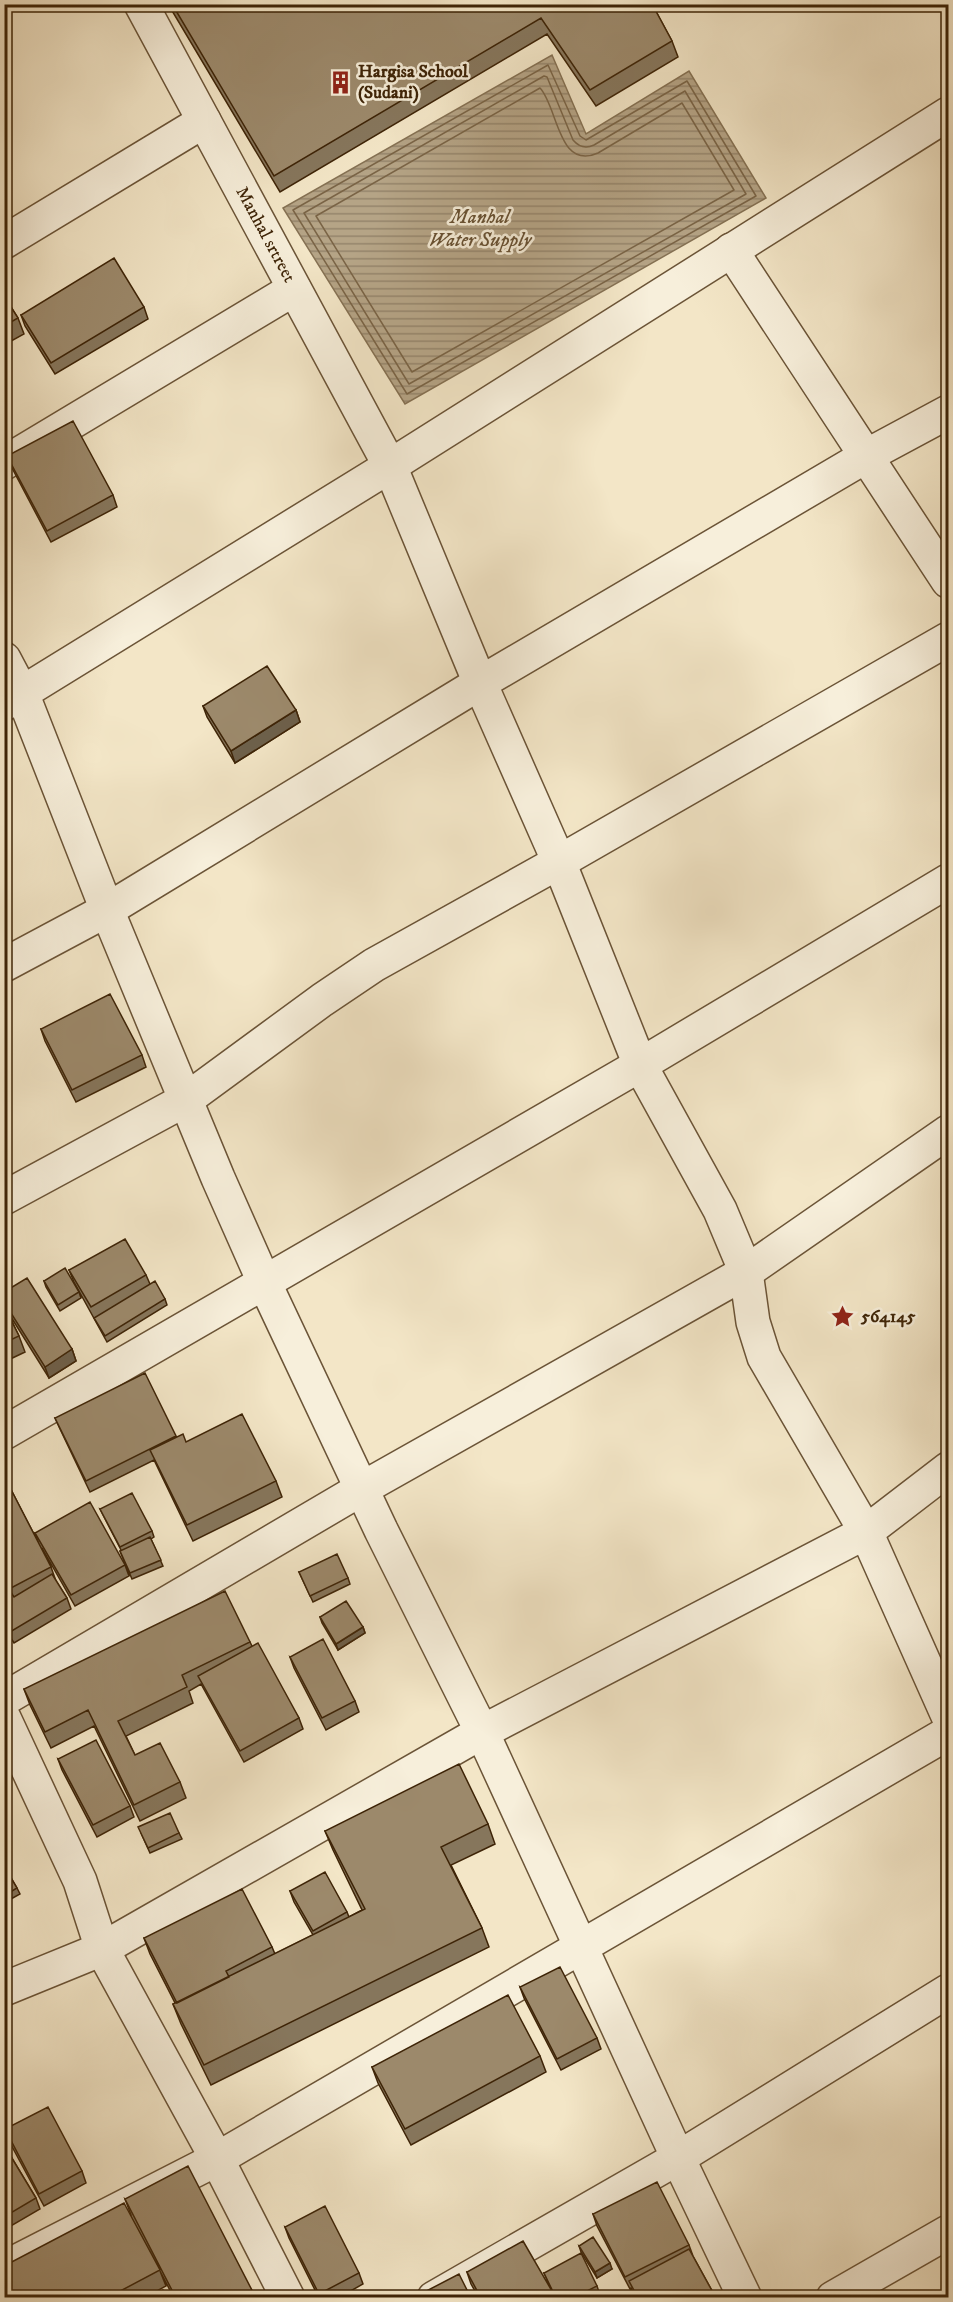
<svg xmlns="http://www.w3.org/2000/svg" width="953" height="2302" font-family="'IM FELL DW Pica',serif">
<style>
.water{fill:url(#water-rules);stroke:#857153;stroke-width:1.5}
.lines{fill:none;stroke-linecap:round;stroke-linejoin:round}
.shore{stroke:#7a6446;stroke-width:1.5}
.minor-casing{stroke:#6b5437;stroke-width:36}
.tertiary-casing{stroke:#6b5437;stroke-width:36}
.minor{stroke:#f7efdb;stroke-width:33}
.tertiary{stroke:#f7efdb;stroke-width:33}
.wall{fill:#86765c;stroke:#3e2407;stroke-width:1.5}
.shaded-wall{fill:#6d604b;stroke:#3e2407;stroke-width:1.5}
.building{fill:#9c896b;stroke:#3e2407;stroke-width:1.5}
.labels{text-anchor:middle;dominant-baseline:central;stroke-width:5;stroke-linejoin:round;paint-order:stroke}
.poi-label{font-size:18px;font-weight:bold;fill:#3e2407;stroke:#f7efdb;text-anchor:start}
.street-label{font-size:18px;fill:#3e2407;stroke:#f7efdb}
.water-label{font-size:20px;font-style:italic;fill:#685133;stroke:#f7efdb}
</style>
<defs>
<pattern id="water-rules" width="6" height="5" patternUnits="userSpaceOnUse" patternTransform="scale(1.5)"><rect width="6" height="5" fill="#b5a486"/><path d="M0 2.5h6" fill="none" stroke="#95856c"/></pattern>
</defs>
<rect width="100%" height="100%" fill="#f3e6c7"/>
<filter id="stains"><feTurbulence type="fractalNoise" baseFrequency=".00333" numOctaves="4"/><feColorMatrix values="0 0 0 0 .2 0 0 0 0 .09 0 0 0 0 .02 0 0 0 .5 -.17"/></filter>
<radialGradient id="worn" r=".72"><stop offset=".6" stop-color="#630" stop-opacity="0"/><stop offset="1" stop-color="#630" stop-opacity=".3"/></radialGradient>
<path class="water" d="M552 55 586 134 689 71 766 198 405 404 283 208Z"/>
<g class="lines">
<path class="shore" d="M548 65 580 136 586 140 687 81 756 196 407 394 293 210Z
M544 76 547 77 573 140C579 147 586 149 594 145L685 91 746 194 409 384 304 213Z
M540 88C558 107 558 171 598 153L682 103 734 190 412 372 316 216Z"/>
<defs>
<g id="minor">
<path id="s1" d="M141 4 390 466 480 683 559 862 640 1065 720 1210 746 1272 753 1322 764 1357 866 1532 948 1716"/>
<path d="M4 242 204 121"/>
<path d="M731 250 948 581"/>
<path d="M4 463 294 289"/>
<path d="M4 659 22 693 107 910 218 1178 265 1284 381 1530 482 1732 678 2158 745 2298"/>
<path d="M4 704 390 466 948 114"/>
<path d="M4 965 107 910 480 683 868 455 948 412"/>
<path d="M4 1198 187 1099 322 1000 374 965 559 862 948 639"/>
<path d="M4 1433 640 1065 948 881"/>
<path d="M4 1699 363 1488 746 1272 948 1132"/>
<path d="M4 1989 102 1949 482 1732 866 1532 948 1469"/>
<path d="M4 2268 217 2159 948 1733"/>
<path d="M434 2298 678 2158 948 1991"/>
<path d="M833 2298 948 2232"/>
</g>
<path id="tertiary" d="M4 1718 80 1881 102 1949 217 2159 288 2298"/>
</defs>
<use href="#minor" class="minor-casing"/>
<use href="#tertiary" class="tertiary-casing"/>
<use href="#minor" class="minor"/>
<use href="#tertiary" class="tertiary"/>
</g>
<path class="wall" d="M168 4H652L672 41 678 57 596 106 547 34 280 192Z
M4 296 18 318 24 334 4 345Z
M144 307 148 319 55 374 25 326 21 315Z
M7 456 113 495 117 507 51 542 12 468Z
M203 706 296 710 300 722 235 763 207 717Z
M41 1029 142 1055 146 1067 76 1102 45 1041Z
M4 1248 10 1262 4 1265Z
M69 1270 146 1275 150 1284 165 1299 167 1305 107 1342 74 1282Z
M44 1281 79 1292 81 1298 60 1311 46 1287Z
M4 1292 72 1349 76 1361 49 1378 6 1309 19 1336 25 1352 4 1362Z
M55 1418 176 1437 186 1442 276 1481 282 1497 193 1541 154 1460 90 1492 60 1429Z
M4 1476 38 1542 35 1533 125 1565 129 1576 75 1606 42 1548 51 1567 56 1581 67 1598 71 1609 14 1643 4 1627V1582L12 1594 4 1579Z
M100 1509 152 1531 154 1537 151 1539 163 1566 132 1579 122 1556 120 1551 121 1550Z
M299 1572 348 1578 350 1584 313 1602Z
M320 1617 363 1627 365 1633 338 1650 322 1623Z
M250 1642 252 1646 299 1718 303 1729 244 1762 201 1684 189 1691 193 1703 126 1736 135 1755 180 1782 186 1798 140 1821 94 1726 51 1748 30 1705 24 1689Z
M290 1657 355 1701 359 1712 326 1730 294 1668Z
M58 1759 130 1806 134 1817 97 1837 62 1770Z
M488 1824 495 1844 451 1865 482 1928 489 1947 211 2085 181 2024 173 2004 175 2003 150 1954 144 1938 272 1947 275 1954 313 1935 294 1902 290 1891 347 1912 349 1917 362 1910 333 1850 325 1831Z
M141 1833H179L182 1839 150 1853Z
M4 1866 17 1888 20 1894 4 1903Z
M520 1987 597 2038 601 2049 561 2070 524 1998Z
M540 2056 546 2072 411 2145 378 2083 372 2067Z
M5 2129 82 2171 86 2183 44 2206 9 2141Z
M4 2145 36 2198 40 2209 4 2230Z
M125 2199 256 2298H174L160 2271 166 2286 144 2298H11L4 2285V2266L131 2215Z
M593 2214 689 2245 693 2256 716 2298H636L631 2288 630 2289 597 2226Z
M285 2227 359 2273 363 2284 338 2298H319L289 2238Z
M579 2246 612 2269 597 2278 581 2252Z
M467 2272 556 2298H479L471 2284Z
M544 2273 597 2286 599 2292 587 2298H556Z"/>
<path class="shaded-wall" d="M296 710 300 722 235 763 231 751Z
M72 1349 76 1361 49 1378 45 1367Z
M363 1627 365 1633 338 1650 336 1644Z
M610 2263 612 2269 597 2278 595 2272Z"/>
<path class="building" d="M172 4H652L672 41 590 90 541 18 274 176Z
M114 258 144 307 51 363 21 315Z
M4 296 18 318 4 326Z
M73 421 113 495 47 531 7 456Z
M267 666 296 710 231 751 203 706Z
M110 994 142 1055 72 1090 41 1029Z
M125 1239 146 1275 91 1307 69 1270Z
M65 1268 79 1292 58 1305 44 1281Z
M27 1278 72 1349 45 1367 4 1302V1292Z
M155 1281 165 1299 105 1336 94 1318Z
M4 1306 19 1336 4 1343Z
M145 1373 176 1436 86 1481 55 1418Z
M242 1414 276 1481 187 1525 150 1450 183 1434 186 1442Z
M4 1476 51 1567 11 1588 4 1575Z
M132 1493 152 1531 120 1547 100 1509Z
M90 1502 125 1565 71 1595 35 1533Z
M150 1537 161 1560 130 1573 120 1551Z
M337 1554 348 1578 310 1596 299 1572Z
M52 1574 67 1598 10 1632 4 1623V1582L14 1597Z
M225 1591 250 1642 182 1675 187 1687 118 1721 135 1755 160 1743 180 1782 134 1805 88 1710 45 1732 24 1689Z
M346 1601 363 1627 336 1644 320 1617Z
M323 1639 355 1701 322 1718 290 1657Z
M258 1643 299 1718 240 1751 198 1676Z
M96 1740 130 1806 93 1825 58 1759Z
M459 1764 488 1824 441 1847 482 1928 204 2065 173 2004 365 1909 325 1831Z
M170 1813 179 1833 148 1848 138 1827Z
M4 1866 17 1888 4 1896Z
M325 1872 347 1912 313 1931 290 1891Z
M242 1889 272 1947 226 1971 229 1977 177 2003 144 1938Z
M560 1967 597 2038 557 2059 520 1987Z
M508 1995 540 2056 405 2129 372 2067Z
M48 2107 82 2171 39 2194 5 2129Z
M4 2145 36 2198 4 2217Z
M188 2166 256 2298H176L125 2199Z
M657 2182 689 2245 625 2277 593 2214Z
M124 2203 160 2270 107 2298H13L4 2280V2266Z
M325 2206 359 2273 319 2294 285 2227Z
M593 2237 610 2263 595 2272 579 2246Z
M523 2241 556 2298H481L467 2272Z
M689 2249 716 2298H638L629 2281Z
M581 2253 597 2286 573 2298H556L544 2273Z
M459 2274 471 2298H413Z
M4 2289 9 2298H4Z
M163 2290 167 2298H148Z"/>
<defs>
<symbol id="building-bare" viewBox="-9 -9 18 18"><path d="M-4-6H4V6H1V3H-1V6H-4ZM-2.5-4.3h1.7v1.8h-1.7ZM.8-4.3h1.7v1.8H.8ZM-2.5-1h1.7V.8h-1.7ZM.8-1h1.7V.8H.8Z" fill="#8f2418" stroke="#f7efdb" stroke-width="2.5" paint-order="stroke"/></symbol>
<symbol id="sight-bare" viewBox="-9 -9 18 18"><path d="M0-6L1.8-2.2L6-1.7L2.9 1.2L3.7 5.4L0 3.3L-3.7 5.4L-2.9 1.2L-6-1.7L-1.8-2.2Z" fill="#8f2418" stroke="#f7efdb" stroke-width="2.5" paint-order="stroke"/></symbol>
</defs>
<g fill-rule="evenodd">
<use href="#building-bare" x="324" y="66" width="33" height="33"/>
<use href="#sight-bare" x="826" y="1300" width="33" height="33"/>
</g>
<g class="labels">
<g class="poi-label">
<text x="358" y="72">Hargisa School<tspan x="358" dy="21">(Sudani)</tspan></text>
<text x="861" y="1317">564145</text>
</g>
<g class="street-label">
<text stroke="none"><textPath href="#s1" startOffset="262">Manhal srtreet</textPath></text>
</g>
<g class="water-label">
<text x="480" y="217">Manhal<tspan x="480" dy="23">Water Supply</tspan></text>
</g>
</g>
<rect width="953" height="2302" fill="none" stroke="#f3e6c7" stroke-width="24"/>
<rect x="6" y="6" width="941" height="2290" fill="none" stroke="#3e2407" stroke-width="3"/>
<rect x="12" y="12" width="929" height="2278" fill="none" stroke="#3e2407" stroke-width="1.5"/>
<rect width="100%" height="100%" filter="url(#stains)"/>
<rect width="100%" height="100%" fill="url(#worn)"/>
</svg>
